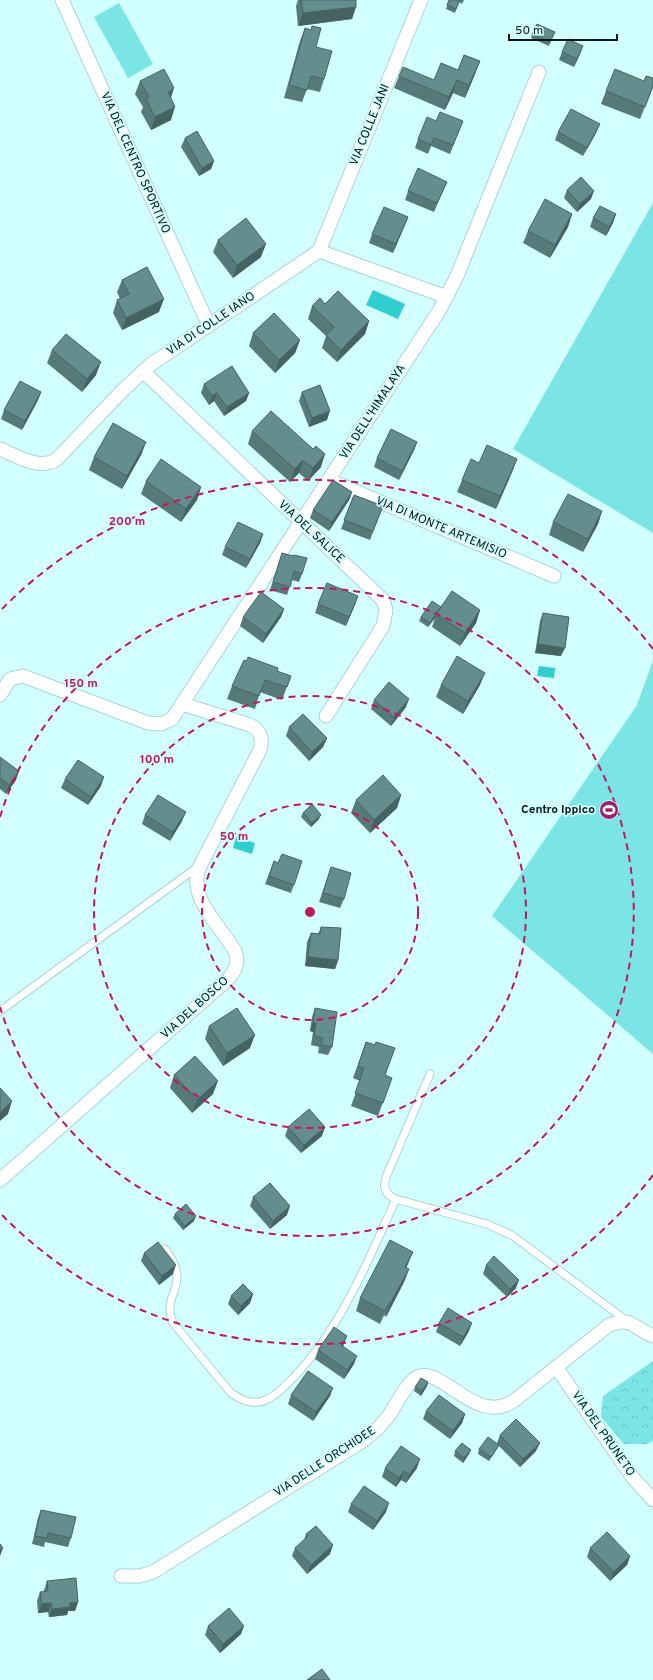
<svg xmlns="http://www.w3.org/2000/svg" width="653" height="1680" font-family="Overpass,sans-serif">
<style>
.forest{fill:url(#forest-crowns)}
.pitch{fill:#7be4e4}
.water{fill:#31ced0}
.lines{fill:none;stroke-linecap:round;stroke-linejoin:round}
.lane-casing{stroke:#a8d4d4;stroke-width:9}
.street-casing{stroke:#a8d4d4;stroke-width:15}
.lane{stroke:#fff;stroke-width:7}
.street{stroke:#fff;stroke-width:13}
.wall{fill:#567a7a}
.shaded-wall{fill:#466363}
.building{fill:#648e8e;stroke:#466363}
.ring{fill:none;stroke:#c2185b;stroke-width:2;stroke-dasharray:7 5}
.labels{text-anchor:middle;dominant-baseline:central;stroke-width:3.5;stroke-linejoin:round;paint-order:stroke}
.street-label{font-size:12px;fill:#051616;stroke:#d2ffff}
.poi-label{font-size:12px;font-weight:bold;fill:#051616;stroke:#d2ffff;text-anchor:end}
.centre{fill:#c2185b;stroke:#d2ffff;stroke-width:2}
.ring-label{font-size:12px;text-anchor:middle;font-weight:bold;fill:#c2185b;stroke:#d2ffff;stroke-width:3.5;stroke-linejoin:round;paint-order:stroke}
</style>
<defs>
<pattern id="forest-crowns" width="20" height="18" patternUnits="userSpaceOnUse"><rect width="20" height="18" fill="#7be4e4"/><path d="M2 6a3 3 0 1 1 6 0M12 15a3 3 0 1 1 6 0" fill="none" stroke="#69c3c3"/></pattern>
</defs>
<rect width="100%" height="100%" fill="#d2ffff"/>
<path class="forest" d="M653 1361V1441L647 1444H624L601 1417 603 1396Z"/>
<path class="pitch" d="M119 3 153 64 128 78 94 17Z
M653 203V533L513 449Z
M653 660V1054L492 916 637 705Z"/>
<path class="water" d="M373 290 405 304 398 319 366 305Z
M539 666 555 668 554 678 537 676Z
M236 837 255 843 252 854 233 848Z"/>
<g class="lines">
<defs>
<path id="lane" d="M0 1011 199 866
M430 1074 386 1177C383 1187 385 1195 396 1199L487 1224 513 1236 627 1321
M165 1249C194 1286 160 1293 173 1323L231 1393C242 1401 255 1406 268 1399 277 1395 286 1385 293 1378 341 1328 368 1261 396 1199"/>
<path id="street" d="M62 0 209 326
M319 251 421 0
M143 371 383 600 386 610 383 626 326 716
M0 449C17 456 38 470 56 460L123 390 150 365 319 251 447 297
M329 480 554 576
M0 695 10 679 23 676 148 723 161 724 172 719 439 311 457 276 539 72
M0 1180 228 979C236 971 239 962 235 951 221 926 186 897 200 866L260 750C263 738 261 731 250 725L182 704
M556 1367 634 1479 653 1500
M121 1576H140L153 1572 361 1442C371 1435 379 1428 386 1419 395 1409 407 1379 420 1376 444 1369 478 1427 515 1400L609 1325C633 1316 634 1329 653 1336"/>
</defs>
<use href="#lane" class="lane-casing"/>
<use href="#street" class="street-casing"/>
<use href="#lane" class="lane"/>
<use href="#street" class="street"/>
</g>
<path class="wall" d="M298 0H356L352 19 298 26 296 6Z
M448 0H464L462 4 459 2 455 13 446 9 449 0Z
M305 28 316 47 324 79 320 92 307 89 302 102 284 98 300 41Z
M532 34 553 36 549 46 531 38Z
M562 52 580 54 574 67 559 60Z
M480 61 475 74 465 98 453 93 445 110 394 88 399 76 434 80Z
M140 81 171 98V120L151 130 141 112 143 107 135 94Z
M653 87 640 119 601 104 606 91Z
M436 121H463L450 154 431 146 428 154 415 148 418 139Z
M558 132 596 133 583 156 555 140Z
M185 138 214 161 211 169 199 176 181 147Z
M447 182 434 212 405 200 408 191Z
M567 190 591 199 577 212 564 198Z
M572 214 568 227 550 258 523 243 528 231Z
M408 217 393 253 369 243 372 234Z
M593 218 613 223 606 236 590 227Z
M218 240 261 257 233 278 213 252Z
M122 280 159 312 122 330 113 313 117 300 120 299 117 292Z
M325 304 369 321 365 334 337 362 322 348 326 336 308 319 312 306Z
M253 333 300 340 295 353 275 373 249 346Z
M52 350 96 375 82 392 47 363Z
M204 384 249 393 246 401 224 416 214 401 209 405 201 393Z
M41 392 38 400 22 430 1 419 4 410Z
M302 392 327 420 309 427 299 401Z
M252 431 313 449 321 467 308 481 299 473 290 482 248 444Z
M146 442 141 455 122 489 89 470 94 457Z
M417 442 414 450 399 480 374 467 377 458Z
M517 459 512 472 496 509 457 492 462 480Z
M146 481 201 487 197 500 181 522 141 494Z
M352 492 349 500 329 531 310 518 313 510Z
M354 495 383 506 370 540 341 529Z
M602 511 598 524 583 552 549 535 553 522Z
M263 534 260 543 246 568 222 555 225 547Z
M282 553 293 556 302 574 299 582 292 580 287 595 270 590Z
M358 596 346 626 315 613 318 604Z
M441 607 480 610 476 623 460 646 432 627 435 618 428 627 419 621 421 617Z
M284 609 281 617 263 643 240 626 243 617Z
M543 613 561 656 535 653 540 621Z
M277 671 291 676 282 700 260 692 255 709 227 699 232 686Z
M441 685H480L463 714 436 697Z
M374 700 406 707 391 726 371 709Z
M289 727 327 738 323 747 309 761 286 736Z
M0 757 16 780 6 794 0 789Z
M65 779 101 786 88 805 61 788Z
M401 795 397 808 370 833 351 813 356 800Z
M303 813 319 819 311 827 301 817Z
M145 815 182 821 170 841 142 824Z
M274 861 278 863 302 861 291 893 265 884Z
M331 867 344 899 340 908 319 902Z
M321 927 338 960 335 969 305 966 307 942 311 933 318 934Z
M315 1008 332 1047 328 1055 318 1053 319 1047 311 1045 313 1032 310 1031 312 1017Z
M209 1026 250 1048 223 1066 205 1039Z
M366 1042 385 1075 392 1078 378 1116 351 1106 360 1081 353 1078Z
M174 1075 213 1094 192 1113 170 1088Z
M288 1127 322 1136 301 1153 285 1136Z
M253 1197 287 1215 270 1229 250 1206Z
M175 1214 194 1221 183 1230 173 1218Z
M144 1253 173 1274 159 1285 141 1261Z
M408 1264 406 1268 409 1269 404 1282 386 1317 384 1315 380 1324 356 1311 360 1298Z
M486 1265 516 1288 507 1297 483 1274Z
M253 1294 250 1303 238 1315 228 1304 231 1296Z
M439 1323 469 1331 460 1346 436 1332Z
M344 1344 343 1346 354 1364 344 1379 315 1359 318 1350Z
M428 1382 427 1386 421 1396 414 1391 415 1387Z
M291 1395 330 1396 313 1421 288 1404Z
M426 1411 465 1414 462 1423 450 1439 423 1419Z
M500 1435 536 1451 520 1467 499 1446 489 1461 478 1454 479 1449 497 1443Z
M455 1451 469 1454 463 1463 454 1456Z
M385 1468H417L406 1483 401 1480 396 1487 382 1477Z
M351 1504 386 1512 373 1530 348 1512Z
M41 1510 71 1538 68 1547 45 1542 44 1547 32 1544 38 1518Z
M306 1534 330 1554 307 1574 292 1556 295 1548 304 1540Z
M590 1548 630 1556 627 1565 610 1581 587 1557Z
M47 1581 78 1602 75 1611H68L67 1615 49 1617 48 1612 38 1613 37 1601 40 1592H44V1590Z
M208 1626 241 1634 220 1653 205 1635Z"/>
<path class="shaded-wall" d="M356 7 352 19 298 26 303 13Z
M583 46 580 54 574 67 577 59Z
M480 61 475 74 465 98 469 85Z
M457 80 453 93 445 110 449 97Z
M174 88 170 101 168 92Z
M175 107 171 120 151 130 155 117Z
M600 124 596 133 583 156 587 148Z
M214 161 211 169 199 176 202 168Z
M594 191 591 199 577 212 580 204Z
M572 214 568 227 550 258 555 245Z
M616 214 613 223 606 236 609 227Z
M408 217 405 225 393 253 396 244Z
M266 244 261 257 233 278 237 265Z
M164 299 159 312 122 330 126 318Z
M369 321 365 334 337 362 341 350Z
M300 340 295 353 275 373 279 360Z
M101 362 96 375 82 392 87 379Z
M41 392 38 400 22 430 25 421Z
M217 393 214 401 209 405 212 396Z
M249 393 246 401 224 416 227 407Z
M330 411 327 420 309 427 312 418Z
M146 442 141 455 122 489 127 476Z
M417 442 414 450 399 480 402 471Z
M325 454 321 467 308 481 313 468Z
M517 459 512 472 496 509 500 496Z
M303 460 299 473 290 482 295 469Z
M201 487 197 500 181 522 186 509Z
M352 492 349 500 329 531 332 522Z
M602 511 598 524 583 552 588 539Z
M263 534 260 543 246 568 250 559Z
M358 596 355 605 346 626 349 617Z
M441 607 436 614 435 618 428 627 430 623Z
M284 609 281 617 263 643 266 634Z
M480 610 476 623 460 646 465 633Z
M538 644 565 648 561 656 535 653Z
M485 673 480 685 463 714 468 701Z
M409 699 406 707 391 726 394 717Z
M327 738 323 747 309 761 312 752Z
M19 771 16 780 6 794 9 785Z
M104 777 101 786 88 805 91 797Z
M401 795 397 808 370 833 374 820Z
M186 812 182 821 170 841 173 832Z
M321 815 319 819 311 827 312 823Z
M308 957 338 960 335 969 305 966Z
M313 1023H316L313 1032 310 1031Z
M255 1035 250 1048 223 1066 227 1053Z
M218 1081 213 1094 192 1113 197 1100Z
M12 1101 8 1114 0 1121V1113Z
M325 1127 322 1136 301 1153 304 1145Z
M290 1206 287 1215 270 1229 273 1221Z
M196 1216 194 1221 183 1230 185 1226Z
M413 1252 408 1264 400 1280 405 1267Z
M176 1265 173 1274 159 1285 162 1276Z
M409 1269 404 1282 386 1317 390 1304Z
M519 1280 516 1288 507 1297 510 1289Z
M253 1294 250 1303 238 1315 241 1306Z
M472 1323 469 1331 460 1346 463 1337Z
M347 1336 344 1344 338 1353 341 1345Z
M357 1356 354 1364 344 1379 347 1370Z
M428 1382 427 1386 421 1396 422 1391Z
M333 1388 330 1396 313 1421 316 1412Z
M465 1414 462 1423 450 1439 453 1431Z
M540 1443 536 1451 520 1467 523 1459Z
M471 1450 469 1454 463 1463 464 1458Z
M420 1459 417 1468 406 1483 409 1475Z
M404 1471 401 1480 396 1487 399 1478Z
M389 1503 386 1512 373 1530 377 1521Z
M333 1545 330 1554 307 1574 311 1565Z
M3 1548 0 1556V1550Z
M630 1556 627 1565 610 1581 614 1572Z
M78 1602 75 1611H68L67 1615 49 1617 52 1609 70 1603Z
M51 1603 48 1612 38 1613 42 1604Z
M244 1626 241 1634 220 1653 223 1644Z"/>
<path class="building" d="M301 0H356V7L303 13Z
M449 0H460L456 9 447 5Z
M537 24 555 32 550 42 532 34Z
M312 26 321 28 316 47 332 51 324 79 311 76 307 90 289 85 305 28 311 30Z
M568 39 583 46 577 59 562 52Z
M464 55 480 61 469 85 457 80 449 97 399 76 403 67 434 80 441 63 458 70Z
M164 69 174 88 168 92 175 107 155 117 146 99 149 97 140 81Z
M615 69 644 81 646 76 653 78V86L645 107 606 91Z
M571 109 600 124 587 148 558 132Z
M440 112 463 121 453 145 434 138 431 145 418 139 427 117 436 121Z
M197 131 214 161 202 168 185 138Z
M418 168 447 182 437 203 408 191Z
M581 177 594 191 580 204 567 190Z
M545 199 572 214 555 245 528 231Z
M600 206 616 214 609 227 593 218Z
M384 207 408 217 396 244 372 234Z
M246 218 266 244 237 265 218 240Z
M147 267 164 299 126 318 117 300 129 294 122 280Z
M338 291 369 321 341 350 326 335 334 327 312 306 320 298 325 304Z
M274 313 300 340 279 360 253 333Z
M66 334 101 362 87 379 52 350Z
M232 366 249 393 227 407 217 393 212 396 204 384Z
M20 381 41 392 25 421 4 410Z
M320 385 330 411 312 418 302 392Z
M271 411 313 449 316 446 325 454 313 468 303 460 295 469 252 431Z
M113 423 146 442 127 476 94 457Z
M391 429 417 442 402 471 377 458Z
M487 445 517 459 500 496 462 480 471 459 479 463Z
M161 459 201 487 186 509 146 481Z
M333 480 352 492 332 522 313 510Z
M568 494 602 511 588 539 553 522Z
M354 495 383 506 373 531 344 520Z
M238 522 263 534 250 559 225 547Z
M282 553 293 556 294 555 307 558 302 574 294 571 290 587 273 582Z
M327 583 358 596 349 617 318 604Z
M452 591 480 610 465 633 436 614Z
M261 592 284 609 266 634 243 617Z
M432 601 441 607 430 623 421 617Z
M543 613 569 617 565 648 538 644Z
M457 656 485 673 468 701 441 685Z
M248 657 278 668 277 671 291 676 287 687 265 680 259 696 232 686 244 660 247 661Z
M389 682 409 699 394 717 374 700Z
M303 714 327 738 312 752 289 727Z
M0 757 19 771 9 785 0 778Z
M78 760 104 777 91 797 65 779Z
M383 775 401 795 374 820 356 800Z
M158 795 186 812 173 832 145 815Z
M312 804 321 815 312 823 303 813Z
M282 854 302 861 294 885 269 876 274 861 278 863Z
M331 867 351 873 344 899 323 893Z
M321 927 341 928 338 960 308 957 311 933 320 934Z
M237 1008 255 1035 227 1053 209 1026Z
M315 1008 337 1012 332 1047 321 1045 323 1038 314 1036 316 1023H313Z
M366 1042 375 1045 376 1042 395 1048 385 1075 392 1078 383 1103 355 1093 364 1068 358 1066Z
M195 1056 218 1081 197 1100 174 1075Z
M0 1088 12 1101 0 1113Z
M309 1109 325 1127 304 1145 288 1127Z
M270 1183 290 1206 273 1221 253 1197Z
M186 1204 196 1216 185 1226 175 1214Z
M390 1240 413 1252 405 1267 409 1269 390 1304 389 1303 385 1311 360 1298Z
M158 1242 176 1265 162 1276 144 1253Z
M494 1256 519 1280 510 1289 486 1265Z
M243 1284 253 1294 241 1306 231 1296Z
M448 1308 472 1323 463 1337 439 1323Z
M334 1327 347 1336 341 1345 357 1356 347 1370 318 1350Z
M308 1371 333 1388 316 1412 291 1395Z
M421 1378 428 1382 422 1391 415 1387Z
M439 1395 465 1414 453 1431 426 1411Z
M516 1419 540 1443 523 1459 500 1435Z
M488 1437 499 1445 491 1457 479 1449Z
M462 1443 471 1450 464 1458 455 1451Z
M401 1446 420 1459 409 1475 404 1471 399 1478 385 1468Z
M364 1486 389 1503 377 1521 351 1504Z
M41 1510 76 1517 71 1538 48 1533 47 1538 35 1536Z
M316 1526 333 1545 311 1565 295 1548 308 1536 306 1534Z
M607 1532 630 1556 614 1572 590 1548Z
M0 1544 3 1548 0 1550Z
M76 1578 78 1602 70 1603V1607L52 1609 51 1603 42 1604 40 1592 48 1591 47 1581Z
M229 1608 244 1626 223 1644 208 1626Z
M322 1669 330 1680H307Z"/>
<g class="ring">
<circle cx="310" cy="912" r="108"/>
<circle cx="310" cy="912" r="216"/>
<path d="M0 817A324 324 0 1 1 0 1007"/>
<path d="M653 1175A432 432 0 0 1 2 1215M2 609A432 432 0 0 1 653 649"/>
</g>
<defs>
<symbol id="stadium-disc" viewBox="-11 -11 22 22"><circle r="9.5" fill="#9d1d71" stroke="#d2ffff"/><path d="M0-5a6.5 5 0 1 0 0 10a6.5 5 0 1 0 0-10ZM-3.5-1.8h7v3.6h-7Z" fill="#fff"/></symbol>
</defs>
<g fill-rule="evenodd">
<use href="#stadium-disc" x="598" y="799" width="22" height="22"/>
</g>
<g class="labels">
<g class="street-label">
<text transform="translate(370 125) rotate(-68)">VIA COLLE JANI</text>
<text transform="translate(135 163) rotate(66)">VIA DEL CENTRO SPORTIVO</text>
<text transform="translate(211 324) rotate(-34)">VIA DI COLLE IANO</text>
<text transform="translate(373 412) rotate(-57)">VIA DELL'HIMALAYA</text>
<text transform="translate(441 528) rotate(23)">VIA DI MONTE ARTEMISIO</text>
<text transform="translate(311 532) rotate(43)">VIA DEL SALICE</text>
<text transform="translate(195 1008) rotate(-42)">VIA DEL BOSCO</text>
<text transform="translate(603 1434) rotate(55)">VIA DEL PRUNETO</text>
<text transform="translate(325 1462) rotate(-33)">VIA DELLE ORCHIDEE</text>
</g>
<g class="poi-label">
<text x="595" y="810">Centro Ippico</text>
</g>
</g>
<circle cx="310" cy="912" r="6" class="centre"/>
<g class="ring-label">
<text x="127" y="525">200 m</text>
<text x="81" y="687">150 m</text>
<text x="157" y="763">100 m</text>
<text x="234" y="840">50 m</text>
</g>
<path d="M509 34v6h108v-6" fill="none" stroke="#051616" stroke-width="2"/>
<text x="515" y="34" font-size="12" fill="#051616" stroke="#d2ffff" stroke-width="3" paint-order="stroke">50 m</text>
</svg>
